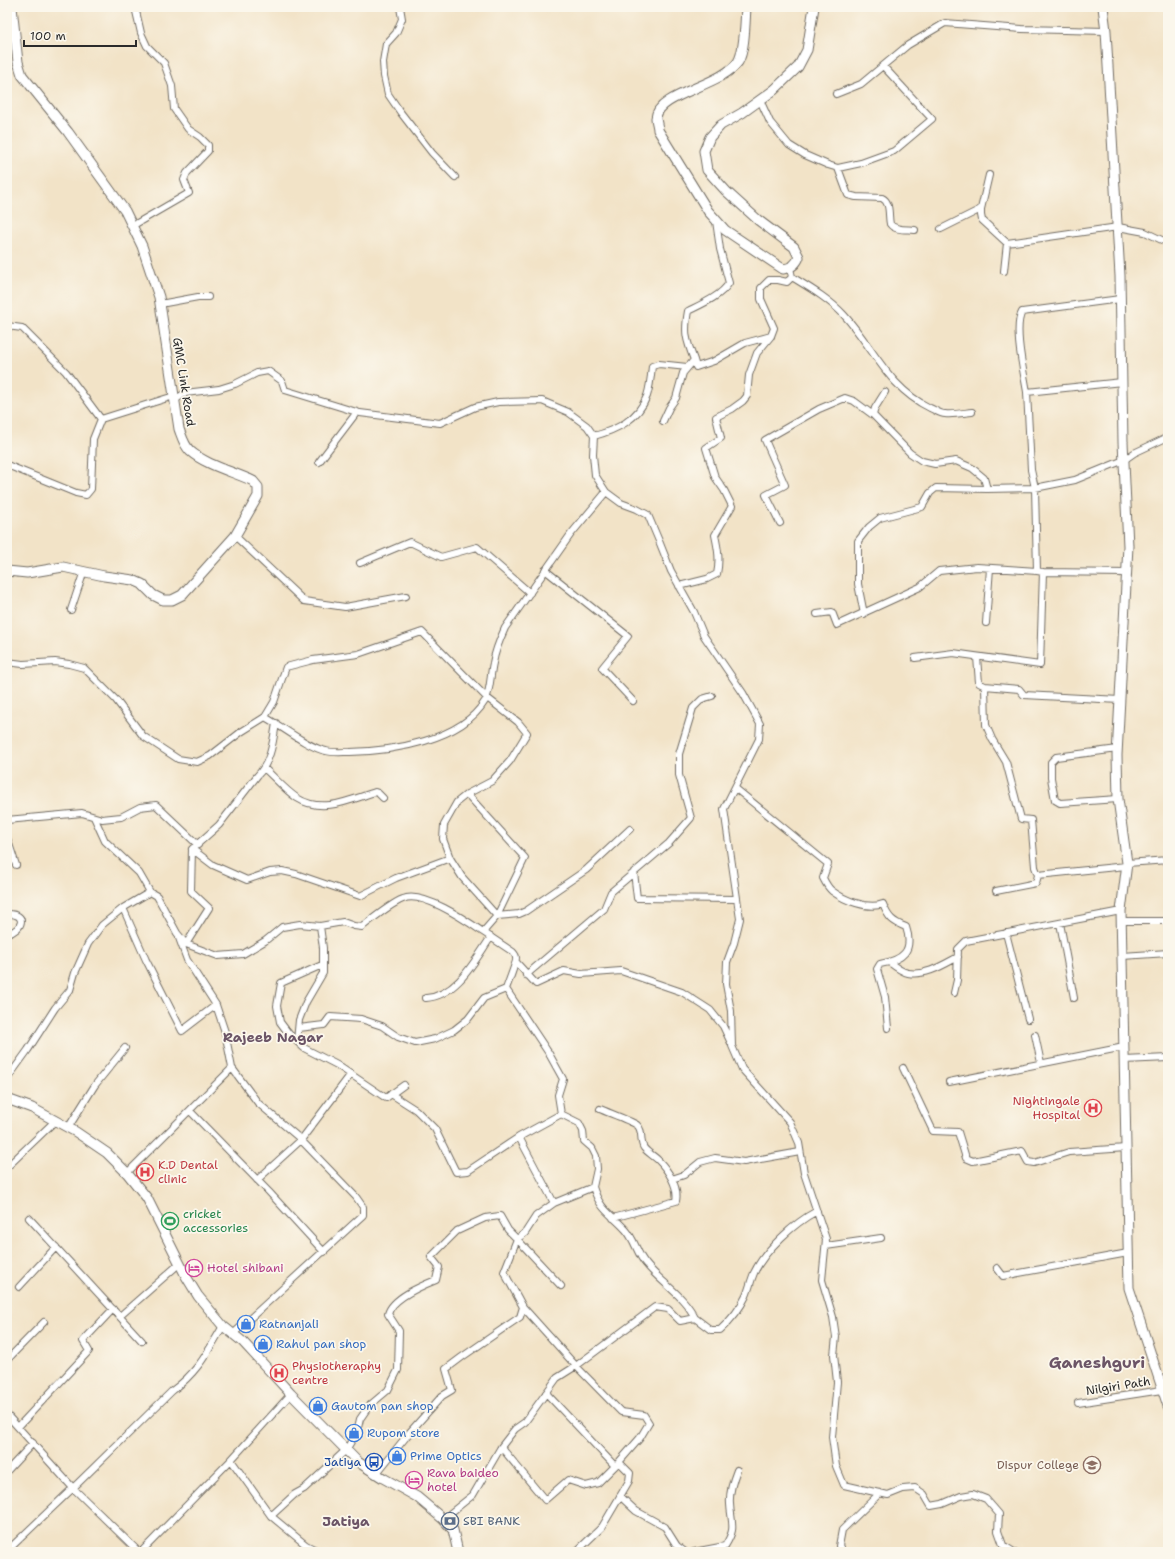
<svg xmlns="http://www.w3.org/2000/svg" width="1175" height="1559" font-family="'Shantell Sans',sans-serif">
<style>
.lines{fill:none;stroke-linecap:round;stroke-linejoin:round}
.street-casing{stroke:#716b62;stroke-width:8}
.secondary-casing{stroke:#716b62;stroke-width:11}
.street{stroke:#fff;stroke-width:6}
.secondary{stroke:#fff;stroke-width:9}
.labels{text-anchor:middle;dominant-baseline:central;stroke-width:3.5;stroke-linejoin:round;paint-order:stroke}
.street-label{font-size:12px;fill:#2b2b2b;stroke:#fbf7ec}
.health-label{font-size:12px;fill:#be3a42;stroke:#fbf7ec;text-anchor:start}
.leisure-label{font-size:12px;fill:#27864d;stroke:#fbf7ec;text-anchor:start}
.hotel-label{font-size:12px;fill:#b23c85;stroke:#fbf7ec;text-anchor:start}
.shop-label{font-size:12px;fill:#366cbe;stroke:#fbf7ec;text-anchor:start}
.transit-label{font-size:12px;fill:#164399;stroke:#fbf7ec;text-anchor:end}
.education-label{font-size:12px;fill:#785e54;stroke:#fbf7ec;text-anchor:end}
.service-label{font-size:12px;fill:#4e5e75;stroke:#fbf7ec;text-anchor:start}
.quarter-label{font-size:14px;font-weight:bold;fill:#6c5567;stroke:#fbf7ec}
.district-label{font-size:16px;font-weight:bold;fill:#6c5567;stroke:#fbf7ec}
</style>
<rect width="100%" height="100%" fill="#fbf7ec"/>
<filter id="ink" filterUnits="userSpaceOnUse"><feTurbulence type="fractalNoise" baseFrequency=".025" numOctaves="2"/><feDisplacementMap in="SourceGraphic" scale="8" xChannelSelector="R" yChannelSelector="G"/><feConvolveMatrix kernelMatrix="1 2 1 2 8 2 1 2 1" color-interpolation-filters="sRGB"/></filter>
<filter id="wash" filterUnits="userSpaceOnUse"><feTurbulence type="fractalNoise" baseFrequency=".012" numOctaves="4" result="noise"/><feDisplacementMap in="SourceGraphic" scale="16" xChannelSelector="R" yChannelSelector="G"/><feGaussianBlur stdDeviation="0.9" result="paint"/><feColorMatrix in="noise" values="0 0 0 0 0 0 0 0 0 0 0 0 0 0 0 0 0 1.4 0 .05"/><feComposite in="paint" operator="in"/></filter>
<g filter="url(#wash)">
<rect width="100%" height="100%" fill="#f2e3c7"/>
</g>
<g filter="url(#ink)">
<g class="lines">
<defs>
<path id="street" d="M400 7 402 19 396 33 386 44 383 62 384 76 388 94 401 113 432 153 455 177
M836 94 861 84 908 45 945 23 1022 29 1106 31
M760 100 770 122 789 145 805 155 828 165 838 168 861 163 894 151 932 119 883 66
M838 168 848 195 856 197 882 198C891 202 888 216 890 224 895 231 907 229 915 230
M981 209V215L982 220 1007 243 1004 271
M132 226 189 193 184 180 187 173 208 151V145L200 137 188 129 174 109 172 86 164 63 147 46 141 33 135 7
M941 229 981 209 989 175
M1007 243 1118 227 1145 232 1168 243
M792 277C810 288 829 299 844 315 874 348 888 388 930 408 935 410 940 414 945 414 953 415 963 413 972 412
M160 304 198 297H208
M7 326 22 328 66 372 101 419
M694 360 696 367 714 361 745 343 771 336
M885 392 875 408 873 415 910 453 922 461 935 464 956 461 972 468 984 478 987 489 1035 488 1075 480 1124 460 1134 453 1168 437
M1027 392C1024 373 1013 327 1022 312L1120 299
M175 400 185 393 219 389 235 384 257 373 268 371 282 381 285 390 360 413 440 423 475 407 498 402 542 401 568 412 587 426 594 436 593 455 595 475 606 492 621 503 637 509 648 515 659 541 671 571 694 612 704 636 743 693 760 724 759 739 724 809 740 919 734 943 727 962 726 984 731 1011 732 1046 742 1069 790 1122 799 1143 804 1173 826 1239 822 1280 833 1317 836 1337 834 1355 837 1382 832 1437 836 1466 844 1485 888 1495 903 1489 915 1488 924 1494 931 1506 942 1504 961 1496 973 1494 986 1499 999 1514 998 1531 1003 1545 1014 1552
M663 421 669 408 676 398 683 373 694 360C686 339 684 333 688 311 702 304 721 296 729 283L720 249 716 221
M594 436C616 430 638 420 647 396 650 387 651 376 652 366L659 364 687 367
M319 462 357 412
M7 465 76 493 86 495 91 489 93 439 101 419 174 396
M780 523 766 495 785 485 765 440 819 409 845 398 854 401 873 415
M235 536 304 601 345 607 406 596
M360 563 410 542 441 557 477 547 530 593
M545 570 628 636 602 668 633 701
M1043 572 1127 573
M679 586 707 579 717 574C720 560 718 549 715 535L732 506 724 490 715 477 706 448 721 438 716 417 732 409 743 401 747 396 749 375 757 353 771 336 774 328 761 299V288L769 280H778L787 282 792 277 790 268
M71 610 84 571
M817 614 832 612 837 625 920 587 939 571 977 567 1037 571
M864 614 858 584V541L869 527 880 518 922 507 930 493 936 488 987 489
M986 623 990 568
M977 657 979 683 985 686 986 725 992 739 1006 762 1021 819 1031 820 1035 867 1038 875 1126 866
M915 658 953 653 1040 665 1043 572 1037 571 1035 488 1031 470 1027 392 1122 382
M7 662 23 664 55 662 69 664 84 668 116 700 143 736 178 759 197 762 210 756 241 732 265 717C281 726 309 748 326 751 333 753 342 752 350 752 392 751 461 741 485 701 491 690 490 675 493 663 495 651 500 639 505 628L571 534 606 492
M985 686 1019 689 1024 695 1120 700
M1118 749 1056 757 1051 762V778L1055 800 1060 803 1118 799
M265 769C275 778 285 790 297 798 322 814 350 800 375 792L378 793 383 798
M735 788 828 864 823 878C825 882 828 888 832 891 844 900 868 910 883 904 888 918 893 922 906 927 914 951 903 960 880 964L877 969 885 997 888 1028
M467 794 525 858 497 916 519 914 526 911 586 870 630 829
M94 817 105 841 139 873 150 892
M7 820 82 813 102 819 121 817 140 807 156 805 198 845
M7 838 16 865
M192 849 213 865 247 880 270 872 282 871 296 874 360 896 396 878 450 858
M1127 863 1168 860
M634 872 637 898 737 899
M996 891 1036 883 1038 875
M123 908 146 960 182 1031 216 1005
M7 914C28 913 23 930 7 934
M1121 921H1168
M1060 923 1074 998
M1006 933 1028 1019
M186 944 209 908 191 891 192 849 219 825 257 776C271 762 273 742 276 723
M1122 956 1168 953
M516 962 536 984 564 971 581 974 621 971 682 992 710 1010 723 1026 731 1043
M889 962C894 966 902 972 908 973 926 976 943 965 958 957
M322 965 281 983 277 1006 280 1022 289 1034 304 1048 337 1065 386 1098 404 1085
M526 975 604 909 611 892 669 843 691 818 679 775V754L693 708 702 699 712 696
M954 993 957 980 958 949 966 941 1121 911
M426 998C457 996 475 960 491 937
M299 1028 324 1025 330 1017 361 1019 382 1026 398 1037 415 1043 435 1039 454 1030 468 1019 484 998 506 989
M1035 1035 1041 1063
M297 1041 299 1020 306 1002 323 973V948L320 926
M1124 1060 1168 1058
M232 1068 258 1103 298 1137 356 1197 363 1207V1215L233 1334
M903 1068 933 1131 958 1132 966 1158 973 1161 1022 1151 1028 1162 1034 1163 1069 1152 1126 1148
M7 1079 28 1050 55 1008 70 990 75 973 88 944 102 925 123 908 150 892 157 896 177 933 186 944 218 956 243 954 265 941 282 927 300 924 320 926 343 922 354 926 362 927C372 919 392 903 403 899 422 890 467 921 483 932L497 916 462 877 450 858 443 839 444 825 457 802 467 794 492 781 510 761 527 733 518 722 486 697 422 632 358 654 313 660 286 667 274 702 265 717
M949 1082 1124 1047
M391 1094 416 1110 435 1129 456 1172 468 1171 519 1137
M600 1109C609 1113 629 1120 637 1125 644 1131 639 1141 644 1148 648 1153 654 1156 658 1160 668 1170 679 1187 676 1201L613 1218
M190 1111 269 1192 324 1252
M561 1114 579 1123 583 1131 584 1141 592 1148 596 1156 597 1169 593 1187
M68 1128 95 1085 125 1048
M7 1167 55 1121
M127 1173 232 1068 225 1032 216 1005 187 960 179 938
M672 1179 684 1175 700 1162 715 1158 744 1162 800 1152
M257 1180 301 1140 351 1074
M554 1203 593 1187C601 1212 611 1213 626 1230 635 1240 637 1254 646 1264 661 1283 684 1295 695 1318
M29 1218 142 1341
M826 1246 881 1238
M997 1268 1003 1276 1128 1253
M19 1287 56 1247
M523 1307 576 1366 655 1307 668 1309 680 1321 695 1318 711 1330H720C731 1320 740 1309 746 1296 749 1289 751 1280 754 1273 765 1250 794 1223 817 1211
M120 1316 179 1264
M7 1360 44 1322
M546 1393 615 1466
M1078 1403 1168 1389
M7 1415 73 1488 139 1552
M18 1427 89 1351 83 1341 113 1309
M501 1447 545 1500 568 1480 586 1486 598 1483 619 1462
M231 1460 271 1516 306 1545 320 1552
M7 1471 33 1443
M376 1474 410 1432 442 1396 452 1390 446 1369 462 1357 520 1317 523 1307 504 1272 517 1239 561 1286
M620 1496 636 1511 665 1527 677 1546 685 1552
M271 1516 295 1494 304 1489 346 1450 357 1432 360 1419 369 1406 388 1390 398 1370 399 1331 388 1314C392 1298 421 1286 436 1280L439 1267 431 1257 457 1231 485 1218 500 1216 508 1230 517 1239 525 1233 536 1216 554 1203 519 1137 561 1114 558 1095 563 1079 548 1052 506 989C508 983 517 961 516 958 516 956 514 953 513 952L483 932
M443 1519 473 1495 501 1447 515 1429 525 1422 557 1378 576 1366 621 1412 644 1415 649 1423 640 1438 619 1462 630 1473 629 1481 602 1527 576 1552
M7 1551 73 1488 172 1391C198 1372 207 1353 223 1326
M141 1552 231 1460 291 1394
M300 1552 306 1545
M694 1552 725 1546C737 1527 731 1524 730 1504 729 1492 733 1480 737 1470
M843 1552 839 1546 842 1530 880 1493"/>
<path id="secondary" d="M746 7C745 21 745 51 738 62 721 86 657 94 656 118 656 121 658 126 658 130L708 211 725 230 783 269C791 268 796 265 799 257L794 247 758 220 726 191 707 170 704 151 710 137 721 125 742 113 774 90 798 67 807 50 814 7
M1103 7 1106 31 1120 276 1123 442 1128 546 1117 755 1118 799 1127 863 1121 911 1129 1288 1168 1406
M7 571 27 573 63 567 104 576 133 580 142 584 153 595 163 600H172L182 595 235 536 258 496V487L253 481C234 472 206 465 190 451 184 445 182 437 179 429L159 297 142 246 125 211 68 132 22 75 18 62 12 7
M7 1099 32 1108 76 1132 107 1153 127 1173 147 1198 187 1278 198 1296 223 1326 243 1342 291 1394 358 1462 383 1478 417 1497 443 1519 453 1530 458 1552"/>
</defs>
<use href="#street" class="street-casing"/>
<use href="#secondary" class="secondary-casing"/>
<use href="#street" class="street"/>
<use href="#secondary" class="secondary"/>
</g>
</g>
<defs>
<symbol id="hospital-ring" viewBox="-11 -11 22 22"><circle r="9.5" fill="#fbf7ec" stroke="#e0444e" stroke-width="1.5"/><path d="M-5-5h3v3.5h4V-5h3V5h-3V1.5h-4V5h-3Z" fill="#e0444e"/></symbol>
<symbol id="stadium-ring" viewBox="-11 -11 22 22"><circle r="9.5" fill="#fbf7ec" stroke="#2e9e5b" stroke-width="1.5"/><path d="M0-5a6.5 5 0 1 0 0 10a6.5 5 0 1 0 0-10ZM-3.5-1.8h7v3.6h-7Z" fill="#2e9e5b"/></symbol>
<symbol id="hotel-ring" viewBox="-11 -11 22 22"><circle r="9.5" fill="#fbf7ec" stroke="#d1479c" stroke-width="1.5"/><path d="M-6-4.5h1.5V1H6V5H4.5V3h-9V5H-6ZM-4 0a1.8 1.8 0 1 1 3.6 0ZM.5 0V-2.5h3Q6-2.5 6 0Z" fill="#d1479c"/></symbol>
<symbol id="shop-ring" viewBox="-11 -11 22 22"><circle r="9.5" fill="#fbf7ec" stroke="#3f7fe0" stroke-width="1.5"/><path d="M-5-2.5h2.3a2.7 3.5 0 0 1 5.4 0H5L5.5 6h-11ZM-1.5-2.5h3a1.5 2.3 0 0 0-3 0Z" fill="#3f7fe0"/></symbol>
<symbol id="bus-ring" viewBox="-11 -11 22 22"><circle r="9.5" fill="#fbf7ec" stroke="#1a4fb4" stroke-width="1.5"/><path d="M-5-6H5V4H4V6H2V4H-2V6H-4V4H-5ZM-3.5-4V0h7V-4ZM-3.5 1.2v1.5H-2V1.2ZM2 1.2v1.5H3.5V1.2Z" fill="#1a4fb4"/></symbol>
<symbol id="university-ring" viewBox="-11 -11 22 22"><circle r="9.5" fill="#fbf7ec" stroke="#8d6e63" stroke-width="1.5"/><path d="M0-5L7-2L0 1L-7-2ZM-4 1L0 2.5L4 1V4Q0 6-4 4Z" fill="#8d6e63"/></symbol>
<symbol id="bank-ring" viewBox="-11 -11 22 22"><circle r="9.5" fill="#fbf7ec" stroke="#5c6f8a" stroke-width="1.5"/><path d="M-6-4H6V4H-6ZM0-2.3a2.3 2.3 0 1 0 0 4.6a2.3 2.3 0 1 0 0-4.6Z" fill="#5c6f8a"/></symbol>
</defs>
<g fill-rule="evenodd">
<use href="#hospital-ring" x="1083" y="1098" width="20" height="20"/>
<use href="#hospital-ring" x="135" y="1162" width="20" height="20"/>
<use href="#stadium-ring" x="160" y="1211" width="20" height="20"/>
<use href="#hotel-ring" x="184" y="1258" width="20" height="20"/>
<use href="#shop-ring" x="236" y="1314" width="20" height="20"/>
<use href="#shop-ring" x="253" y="1334" width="20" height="20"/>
<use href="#hospital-ring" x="269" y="1363" width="20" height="20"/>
<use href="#shop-ring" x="308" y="1396" width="20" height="20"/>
<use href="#shop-ring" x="344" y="1423" width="20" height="20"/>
<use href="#shop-ring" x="387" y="1446" width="20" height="20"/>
<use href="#bus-ring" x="364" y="1452" width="20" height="20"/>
<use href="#university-ring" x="1082" y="1455" width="20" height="20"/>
<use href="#hotel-ring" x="404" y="1470" width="20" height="20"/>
<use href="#bank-ring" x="440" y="1511" width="20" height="20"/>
</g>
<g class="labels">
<g class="street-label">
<text transform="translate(184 382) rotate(81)">GMC Link Road</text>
<text transform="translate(1118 1386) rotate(-9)">Nilgiri Path</text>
</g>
<g class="health-label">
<text x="1080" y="1101" text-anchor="end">Nightingale<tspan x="1080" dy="14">Hospital</tspan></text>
<text x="158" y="1165">K.D Dental<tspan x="158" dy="14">clinic</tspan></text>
<text x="292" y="1366">Physiotheraphy<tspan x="292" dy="14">centre</tspan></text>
</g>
<g class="leisure-label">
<text x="183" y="1214">cricket<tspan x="183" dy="14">accessories</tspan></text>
</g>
<g class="hotel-label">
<text x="207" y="1268">Hotel shibani</text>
<text x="427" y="1473">Rava baideo<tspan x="427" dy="14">hotel</tspan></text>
</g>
<g class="shop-label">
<text x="259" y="1324">Ratnanjali</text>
<text x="276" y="1344">Rahul pan shop</text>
<text x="331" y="1406">Gautom pan shop</text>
<text x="367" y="1433">Rupom store</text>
<text x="410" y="1456">Prime Optics</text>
</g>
<g class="transit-label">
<text x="361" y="1462">Jatiya</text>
</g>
<g class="education-label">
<text x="1079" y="1465">Dispur College</text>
</g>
<g class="service-label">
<text x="463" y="1521">SBI BANK</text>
</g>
<g class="quarter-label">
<text x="273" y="1037">Rajeeb Nagar</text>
<text x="346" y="1521">Jatiya</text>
</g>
<g class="district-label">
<text x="1097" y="1362">Ganeshguri</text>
</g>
</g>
<rect width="1175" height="1559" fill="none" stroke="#fbf7ec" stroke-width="24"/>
<path d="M24 40v6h112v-6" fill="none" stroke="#2b2b2b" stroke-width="2"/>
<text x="30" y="40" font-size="12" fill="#2b2b2b" stroke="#fbf7ec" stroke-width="3" paint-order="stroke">100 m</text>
</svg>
